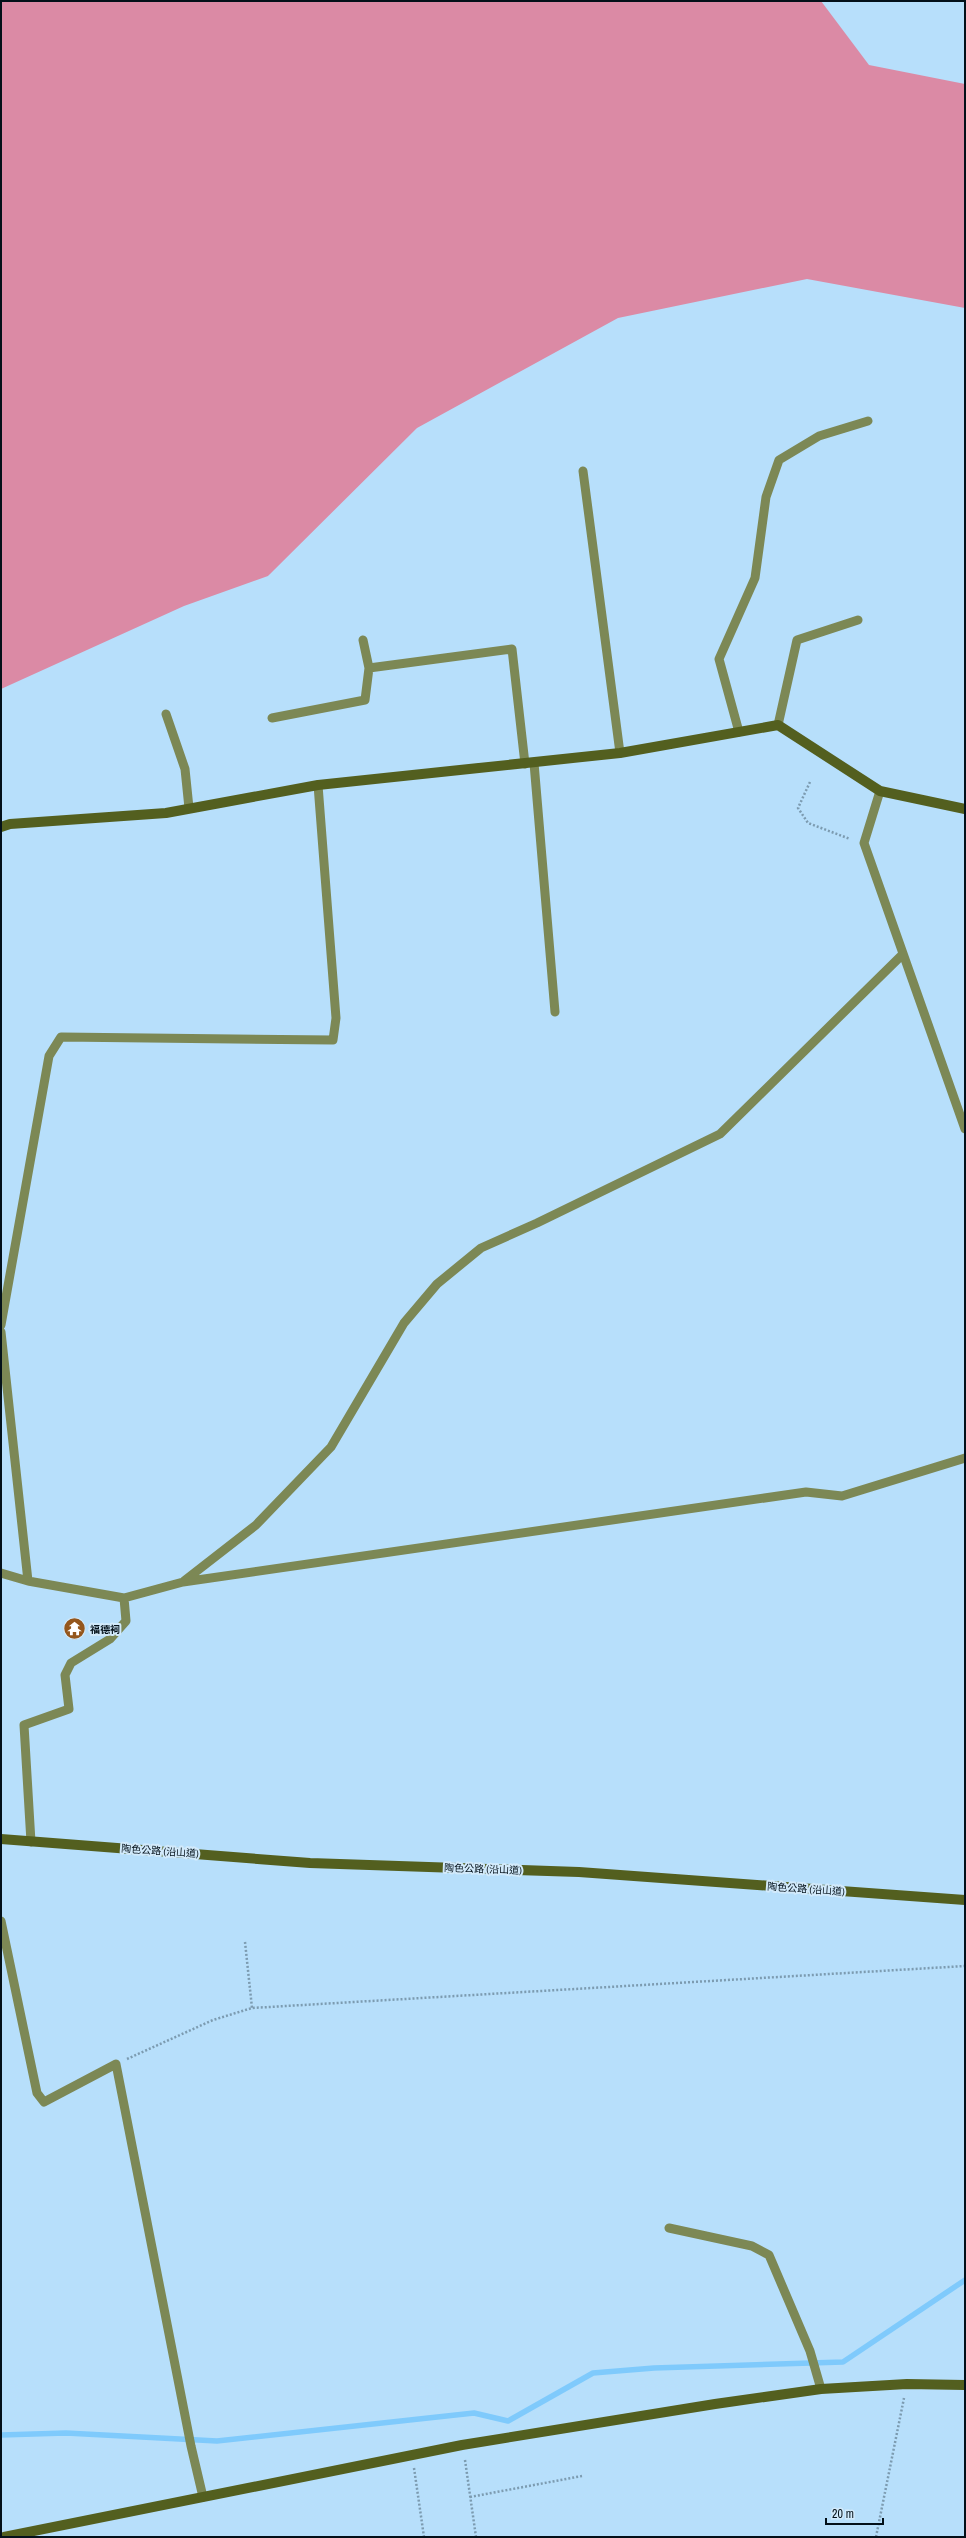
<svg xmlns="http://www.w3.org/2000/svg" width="966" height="2538" font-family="'Archivo Narrow','Noto Sans TC',sans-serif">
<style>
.forest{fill:#db8aa5}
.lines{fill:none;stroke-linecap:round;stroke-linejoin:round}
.stream{stroke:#7fcafc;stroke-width:5.5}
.path{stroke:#7c9bb0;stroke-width:2.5;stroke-dasharray:2 2;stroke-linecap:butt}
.lane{stroke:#7c8855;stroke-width:9}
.secondary{stroke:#535f1f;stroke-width:10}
.labels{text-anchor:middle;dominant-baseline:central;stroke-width:4;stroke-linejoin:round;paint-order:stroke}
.poi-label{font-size:10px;font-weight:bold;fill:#031019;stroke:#d2eafb;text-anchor:start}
.street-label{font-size:10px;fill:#031019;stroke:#d2eafb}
</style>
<rect width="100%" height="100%" fill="#b7dffb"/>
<path class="forest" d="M1 1H821L869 65 965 84V308L807 279 618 318 417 428 268 576 184 606 1 689Z"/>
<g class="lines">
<path class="stream" d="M1 2435 66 2433 217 2441 474 2413 508 2421 593 2373 654 2368 843 2362 965 2280"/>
<path class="path" d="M810 782 798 808 808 823 850 839
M245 1942 252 2008
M127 2059 213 2020 252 2008 965 1966
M465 2460 476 2537
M414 2468 424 2537
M470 2497 582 2476
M876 2537 904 2398"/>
<path class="lane" d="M583 471 620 753
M363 640 369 668
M166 714 185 769 189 808
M272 718 365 700 369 668 512 649 525 764
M778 725 797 640 858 620
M739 732 719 659 755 578 766 497 779 460 819 436 868 421
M534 763 555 1012
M880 791 864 843 965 1129
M1 1325 49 1056 61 1037 333 1040 336 1018 318 785
M1 1332 28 1581
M1 1573 28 1581 124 1598 183 1582 806 1492 842 1496 965 1458
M184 1581 256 1525 331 1447 404 1323 437 1284 481 1248 537 1223 720 1134 902 955
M31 1842 24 1725 69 1709 65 1675 71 1663 110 1639 126 1621 124 1598
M1 1921 37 2093 44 2102 116 2064 191 2446 203 2497
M669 2228 752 2246 769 2255 810 2351 821 2389"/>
<path class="secondary" d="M1 827 10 824 166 813 318 785 620 753 778 725 880 791 965 809
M1 1839 310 1863 579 1872 965 1900
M4 2537 462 2445 715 2404 821 2389 907 2384 965 2385"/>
</g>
<defs>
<symbol id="temple-disc" viewBox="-11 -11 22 22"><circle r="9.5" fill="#94561c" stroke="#d2eafb"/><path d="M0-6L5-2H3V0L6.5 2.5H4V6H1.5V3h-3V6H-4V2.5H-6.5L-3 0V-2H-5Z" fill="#fff"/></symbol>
</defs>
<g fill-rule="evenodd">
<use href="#temple-disc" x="62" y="1616" width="25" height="25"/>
</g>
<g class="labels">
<g class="poi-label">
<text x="90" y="1629">福德祠</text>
</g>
<g class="street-label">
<text transform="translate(160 1851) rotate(4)">陶色公路 (沿山道)</text>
<text transform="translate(483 1869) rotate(2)">陶色公路 (沿山道)</text>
<text transform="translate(806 1889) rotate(4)">陶色公路 (沿山道)</text>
</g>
</g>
<rect width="966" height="2538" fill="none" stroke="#031019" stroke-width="4"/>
<path d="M826 2518v6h57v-6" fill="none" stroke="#031019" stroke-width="2"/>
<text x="832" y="2518" font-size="12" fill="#031019" stroke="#d2eafb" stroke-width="3" paint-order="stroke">20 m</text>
</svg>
